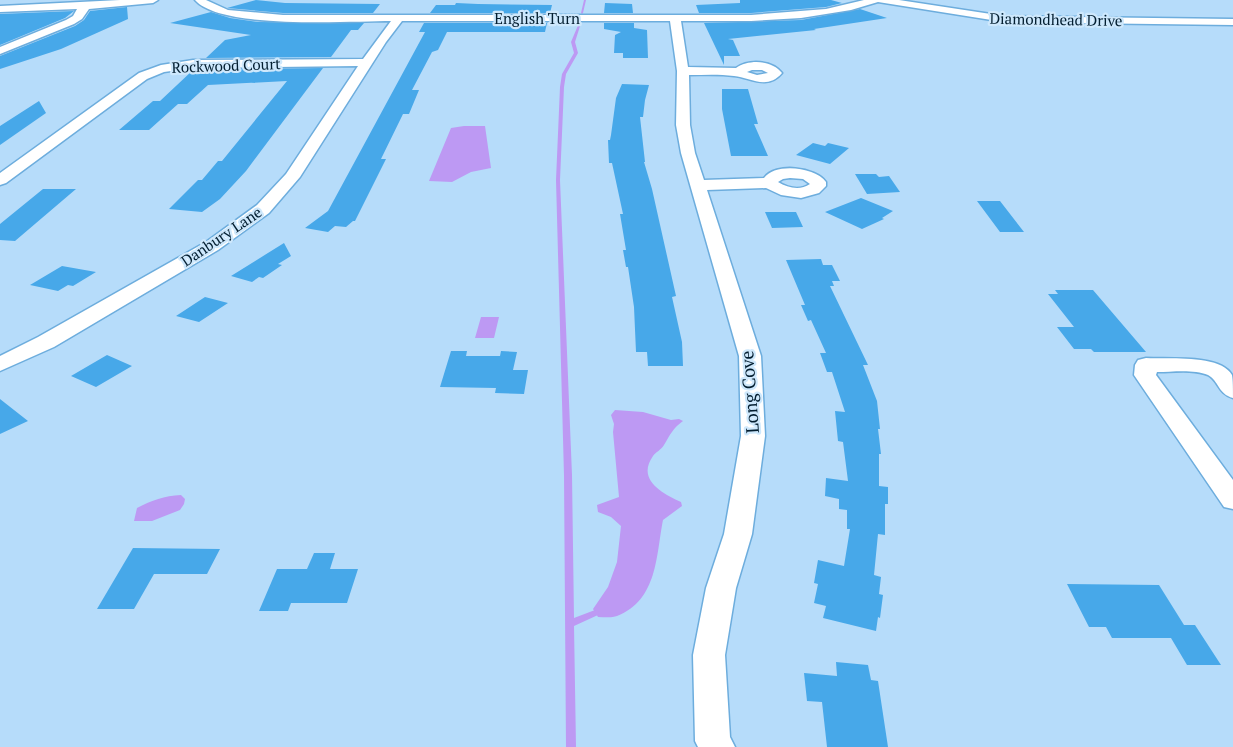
<svg xmlns="http://www.w3.org/2000/svg" width="1233" height="747" font-family="'PT Serif',serif">
<style>
.water{fill:#bd99f3}
.lines{fill:none;stroke-linecap:round;stroke-linejoin:round}
.stream{fill:#bd99f3;fill-rule:evenodd}
.building{fill:#47a8e9}
.minor-casing{stroke:#6daddd;stroke-width:3}
.minor{fill:#fff;fill-rule:evenodd}
.labels{text-anchor:middle;dominant-baseline:central;stroke-width:4.5;stroke-linejoin:round;paint-order:stroke}
.far-street-label{font-size:15px;fill:#031e30;stroke:#cee8fc}
.street-label{font-size:18px;fill:#031e30;stroke:#cee8fc}
</style>
<rect width="100%" height="100%" fill="#b6dcfa"/>
<path class="water" d="M464 126H485L491 168 471 172 452 182 429 181 451 128Z
M481 317H499L494 338H475Z
M615 410 643 412 671 420 679 419 683 421C673 428 670 435 664 445 661 450 656 452 653 456 636 480 663 494 681 502L682 506 663 520C656 555 658 600 617 616 612 618 604 617 598 617L593 609 608 587 617 562 621 526 611 517 598 512 597 505 619 497 613 432 614 424 611 415Z
M181 495 185 499 184 504 180 510 152 521H134L137 508C152 500 164 496 181 495Z"/>
<g class="lines">
<path class="stream" d="M584 0H586L583 13 582 14 581 13Z
M580 22 581 23 575 42 578 53 566 74 564 87 560 180 572 475 574 618 595 610 598 611 599 613 598 615 574 626 576 747H566L564 475 556 180 560 87 562 74 574 53 571 42 579 23Z"/>
</g>
<path class="building" d="M256 0 285 3 380 4 373 13H283L227 8Z
M740 0H831L842 3 826 7 751 13H699L696 5 740 3Z
M456 3 478 4 552 5 550 13H430L436 5H455Z
M605 3 632 4 633 13H604Z
M127 7 128 19 61 49 0 69V56L75 26 84 20 90 11Z
M860 9 887 18 814 29 816 30 728 39 733 40 740 56H724V65L704 23 801 20Z
M74 11 65 18 0 45V14Z
M211 12 230 18 258 22 364 23 358 30H351L331 57 206 58 225 40 251 35 170 23Z
M424 23H547L545 32H447L438 50 432 52 412 90H419L409 114H403L381 159H386L355 221H353L346 227 335 226 328 232 305 228 328 211 425 32H419Z
M604 23H634V28L647 30 648 58H623V53H614L615 35 621 32 604 29Z
M323 68 246 171 220 199 202 212 169 209 198 180H202L218 161H222L287 81 208 85 187 104H178L149 130H119L153 101H160L193 70Z
M622 84 649 85 645 100 643 117H640L645 162H644L652 189 676 296 672 297 682 342 683 366H648L647 352H636L634 307 628 267H626L623 250H626L620 214H623L612 163H609L608 140H610L611 135 616 98Z
M722 89H748L758 124H754L768 156H731L722 109Z
M39 101 46 113 0 145V126Z
M813 143 825 146 828 143 849 148 830 164 796 155Z
M855 174H876L879 177 889 176 900 192 867 194Z
M43 189H76L15 241 0 240V224Z
M861 198 893 211 882 218 884 219 862 229 825 212Z
M977 201H1000L1024 232H1000Z
M765 212H796L803 227 772 228Z
M284 243 291 256 278 264 282 265 263 278 259 277 252 282 231 276Z
M821 259 823 265H832L840 281H832L834 286H830L868 365H863L877 401 880 429H878L881 454H879V486L888 487V504H885V535L878 534 874 575 881 577 879 594 883 595 880 618 878 617 876 631 823 618 826 606 814 603 818 584 814 583 818 560 844 566 850 529H847V510L839 509V499L825 496 826 478 848 481 843 442 838 441 835 411 845 412 832 372H827L820 353H826L811 320 808 321 801 305H805L786 260Z
M62 266 96 272 73 286 68 285 58 291 30 285Z
M1055 290H1093L1146 352H1094L1091 349H1074L1057 327H1074L1048 294H1058Z
M205 297 228 303 199 322 176 316Z
M451 351H467L466 356H500L501 351 517 352 513 370H528L524 394 495 393 496 388 440 387Z
M107 355 132 366 96 387 71 376Z
M0 399 28 421 0 434Z
M133 548 220 549 207 574H154L134 609H97Z
M314 553H335L330 569H358L347 603H291L288 611H259L277 569H307Z
M1067 584 1159 585 1184 625H1195L1221 665H1187L1171 638H1112L1106 627H1089Z
M836 662 868 665 871 680 878 681 888 747H827L822 702 807 701 804 673 837 676Z"/>
<g class="lines">
<defs>
<path id="minor" d="M120 0H158L153 3 89 9 82 19 74 24 0 54V47L66 20 73 16 77 9 0 12V6Z
M195 0H206L228 10 283 15H751L826 9 864 0H899L1004 16 1233 19V25L1004 22 878 2 851 10 801 18 751 21H681L688 67 736 68C749 59 772 60 782 73 767 91 749 77 734 76 719 74 704 75 689 75L690 125 695 153 704 180 764 178C775 162 816 167 826 182V186L819 193 801 198 781 195 766 188 707 190 761 356 765 436 752 534 736 588 725 655 730 737 735 747H698L695 741 693 655 706 588 724 534 741 436 739 356 681 153 676 125 677 71 670 21H402L386 42 300 177 269 213 218 250 54 347 0 371V356L38 337 206 242 257 205 286 174 358 66 193 68 164 72 147 79 6 183 0 185V173L139 73 161 65 193 60 363 59 391 21C350 21 221 30 195 0ZM752 70H762L768 73 757 75 747 72ZM790 178 803 179 810 184C800 191 788 188 778 182L783 179Z
M1146 358C1167 359 1221 354 1232 375 1233 380 1233 391 1233 398 1218 394 1219 381 1208 375 1194 369 1172 372 1157 372L1156 375 1233 480V509L1224 507 1134 375 1135 365 1138 360Z"/>
</defs>
<use href="#minor" class="minor-casing"/>
<use href="#minor" class="minor"/>
</g>
<g class="labels">
<g class="far-street-label">
<text x="537" y="18">English Turn</text>
<text transform="translate(1056 19) rotate(1)">Diamondhead Drive</text>
<text transform="translate(226 65) rotate(-2)">Rockwood Court</text>
<text transform="translate(221 236) rotate(-34)">Danbury Lane</text>
</g>
<g class="street-label">
<text transform="translate(749 392) rotate(-94)">Long Cove</text>
</g>
</g>
</svg>
